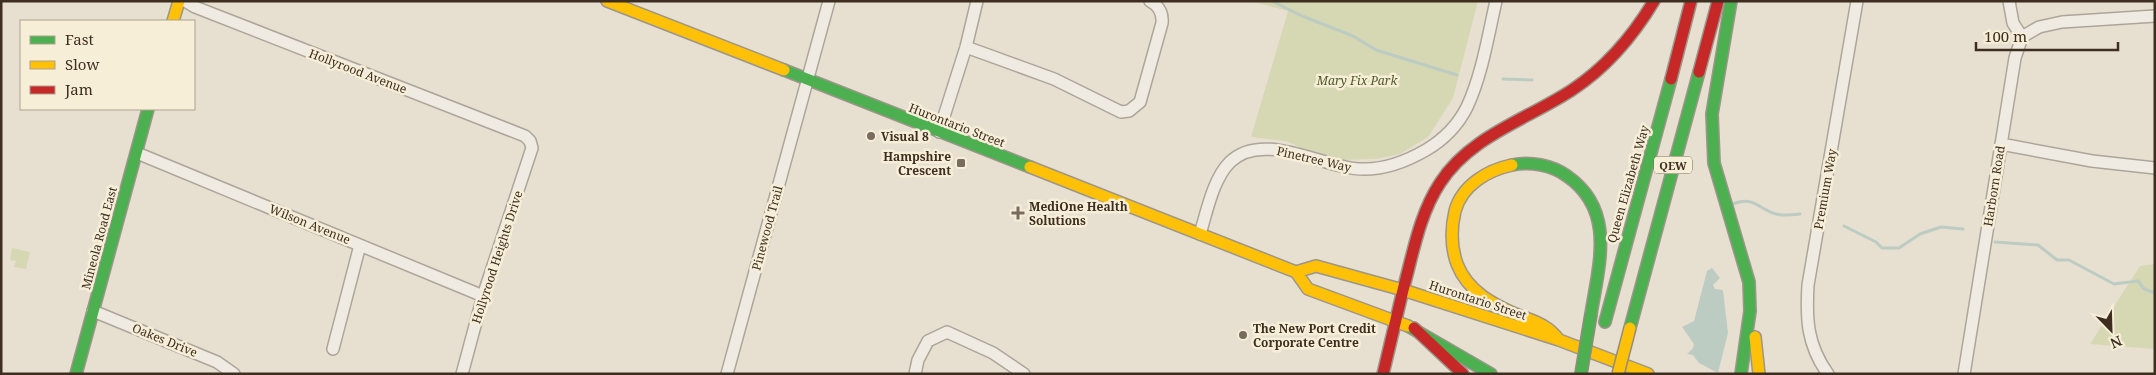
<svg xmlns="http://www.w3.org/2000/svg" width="2156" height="375" font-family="'Noto Serif',serif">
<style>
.green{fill:#d6d7b3}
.water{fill:#bcccc2}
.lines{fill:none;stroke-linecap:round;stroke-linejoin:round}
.stream{stroke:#bcccc2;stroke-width:3}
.street-casing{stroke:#ada599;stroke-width:14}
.fast-casing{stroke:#9c958a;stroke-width:14}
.slow-casing{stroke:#9c958a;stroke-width:14}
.jam-casing{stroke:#9c958a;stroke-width:14}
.street{stroke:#efebe3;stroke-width:11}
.fast{stroke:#4caf50;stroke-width:11}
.slow{stroke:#ffc107;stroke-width:11}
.jam{stroke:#c62828;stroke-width:11}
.fast-bridge-casing{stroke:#928b80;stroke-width:14;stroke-linecap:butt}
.slow-bridge-casing{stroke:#928b80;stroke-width:14;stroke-linecap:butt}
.fast-bridge{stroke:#4caf50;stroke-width:11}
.slow-bridge{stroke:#ffc107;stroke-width:11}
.poi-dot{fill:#786c5e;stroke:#f7eed8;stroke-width:2}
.labels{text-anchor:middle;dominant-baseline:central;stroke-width:5;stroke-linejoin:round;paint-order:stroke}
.shield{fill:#f7eed8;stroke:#756857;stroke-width:1}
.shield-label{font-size:11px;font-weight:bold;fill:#3d2e20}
.street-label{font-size:12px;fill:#3d2e20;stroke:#f7eed8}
.park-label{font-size:12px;font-style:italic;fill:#4d5a26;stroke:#f7eed8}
.poi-label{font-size:12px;font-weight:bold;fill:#3d2e20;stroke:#f7eed8;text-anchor:start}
</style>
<rect width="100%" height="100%" fill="#e7e0d1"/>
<path class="green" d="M1250 1H1478L1453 98 1428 137 1400 154 1376 159 1344 160 1317 155 1286 141 1251 137 1288 11Z
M12 248 30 252 26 269 14 267 16 261 10 260Z
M2155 264V349L2090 344 2140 266Z"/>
<path class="water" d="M1712 268 1720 278 1713 285 1715 289 1723 290 1728 333 1718 373 1699 363 1693 355 1687 354 1693 348 1694 344 1682 327 1694 321 1707 271Z"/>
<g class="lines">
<path class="stream" d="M1272 1 1302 16 1353 36 1376 50 1457 75
M1503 79 1532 80
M1732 204C1756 196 1756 208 1776 214 1784 216 1792 215 1800 214
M1844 226 1876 242 1882 248H1899L1920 234 1941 227 1963 229
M1995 242 2038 245 2057 260H2069L2114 284 2138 281 2144 289 2155 293"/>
<defs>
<path id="street" d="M185 1 195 7 525 136 530 141 532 148 483 296 462 374
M2022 37 2039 27 2062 22 2155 16
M966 47 1054 79 1121 112 1129 111 1140 102 1162 23C1163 13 1159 6 1150 1
M939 132 966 47 977 1
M2001 144 2092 161 2155 168
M137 153 483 296
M1200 234C1207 211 1213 179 1230 162 1264 129 1325 170 1365 169 1387 169 1407 161 1426 150 1443 140 1458 125 1467 107 1482 75 1488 36 1496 1
M93 311 217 362 234 374
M333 349 360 245
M727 374 829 1
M915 374 918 360 928 341 947 332 993 353 1024 374
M1828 374C1807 345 1806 319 1808 285L1857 1
M1964 374 2015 58 2022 37 2013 23 2009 1"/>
<path id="fast" d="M1731 1 1712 114 1714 163 1749 282 1750 311 1741 374
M784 70 1030 167
M1512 165C1530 161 1552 165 1567 176 1616 210 1599 264 1591 314
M1605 322 1671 79
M1408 326 1491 374
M1630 328 1699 72
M76 374 148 109"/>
<path id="slow" d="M607 1 784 70
M173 21 179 1
M1512 165C1488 170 1462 185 1455 211 1451 228 1451 247 1457 264 1468 292 1494 305 1520 316 1528 319 1538 322 1545 327 1551 330 1555 335 1559 340
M1030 167 1296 272 1308 289 1408 326
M1296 272 1316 266 1403 290 1559 340 1648 374
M1755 337 1759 374"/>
<path id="jam" d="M1699 72 1718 1
M1671 79 1691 1
M1403 290C1413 254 1419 215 1440 183 1470 136 1528 119 1572 90 1607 67 1633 36 1654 1
M1414 328 1463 374
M1383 374 1403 290"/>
</defs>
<use href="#street" class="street-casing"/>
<use href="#fast" class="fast-casing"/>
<use href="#slow" class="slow-casing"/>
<use href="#jam" class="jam-casing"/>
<use href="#street" class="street"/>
<use href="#fast" class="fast"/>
<use href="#slow" class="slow"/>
<use href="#jam" class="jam"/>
<defs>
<path id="fast-bridge" d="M1581 374 1591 314"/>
<path id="slow-bridge" d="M1618 374 1630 328"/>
</defs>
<use href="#fast-bridge" class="fast-bridge-casing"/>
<use href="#slow-bridge" class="slow-bridge-casing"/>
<use href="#fast-bridge" class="fast-bridge"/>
<use href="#slow-bridge" class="slow-bridge"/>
</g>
<g class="poi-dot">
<circle cx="871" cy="136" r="5"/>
<rect x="956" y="158" width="10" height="10" rx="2.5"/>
<path d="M1015.5 205.5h5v5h5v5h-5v5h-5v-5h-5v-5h5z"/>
<circle cx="1243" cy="335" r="5"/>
</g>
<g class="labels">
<rect class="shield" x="1654" y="156.5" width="38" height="17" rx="4"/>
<g class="shield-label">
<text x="1673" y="165">QEW</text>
</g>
<g class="street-label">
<text transform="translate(358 71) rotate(21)">Hollyrood Avenue</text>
<text transform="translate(957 125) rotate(21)">Hurontario Street</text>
<text transform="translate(1314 159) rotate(13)">Pinetree Way</text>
<text transform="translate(1628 184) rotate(-74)">Queen Elizabeth Way</text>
<text transform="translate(1994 186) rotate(-81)">Harborn Road</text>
<text transform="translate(1825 189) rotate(-80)">Premium Way</text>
<text transform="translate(310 224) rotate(22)">Wilson Avenue</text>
<text transform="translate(767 228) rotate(-75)">Pinewood Trail</text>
<text transform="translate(99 238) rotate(-75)">Mineola Road East</text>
<text transform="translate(497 257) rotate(-72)">Hollyrood Heights Drive</text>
<text transform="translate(1478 300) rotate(18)">Hurontario Street</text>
<text transform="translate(165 340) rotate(22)">Oakes Drive</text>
</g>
<g class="park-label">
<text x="1357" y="80">Mary Fix Park</text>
</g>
<g class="poi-label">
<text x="881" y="136">Visual 8</text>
<text x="951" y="156" text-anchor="end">Hampshire<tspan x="951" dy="14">Crescent</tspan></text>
<text x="1029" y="206">MediOne Health<tspan x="1029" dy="14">Solutions</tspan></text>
<text x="1253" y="328">The New Port Credit<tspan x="1253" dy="14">Corporate Centre</tspan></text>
</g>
</g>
<rect width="2156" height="375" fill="none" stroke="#3d2e20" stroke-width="5"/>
<rect x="20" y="20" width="175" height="90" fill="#f7eed8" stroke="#ada18e"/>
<rect x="30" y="36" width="25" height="8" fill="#4caf50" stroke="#ada18e"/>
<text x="65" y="45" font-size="15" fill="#3d2e20">Fast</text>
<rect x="30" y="61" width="25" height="8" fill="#ffc107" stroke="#ada18e"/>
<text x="65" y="70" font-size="15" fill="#3d2e20">Slow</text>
<rect x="30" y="86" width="25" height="8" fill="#c62828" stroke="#ada18e"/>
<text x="65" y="95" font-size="15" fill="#3d2e20">Jam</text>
<g transform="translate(2111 330) rotate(157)" stroke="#f7eed8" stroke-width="4" paint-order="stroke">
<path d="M0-4L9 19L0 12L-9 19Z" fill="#3d2e20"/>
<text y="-8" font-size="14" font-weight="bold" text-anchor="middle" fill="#3d2e20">N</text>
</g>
<path d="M1976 42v8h142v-8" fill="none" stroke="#3d2e20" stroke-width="2.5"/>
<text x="1984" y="42" font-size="15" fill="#3d2e20" stroke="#f7eed8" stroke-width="4" paint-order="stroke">100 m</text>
</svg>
